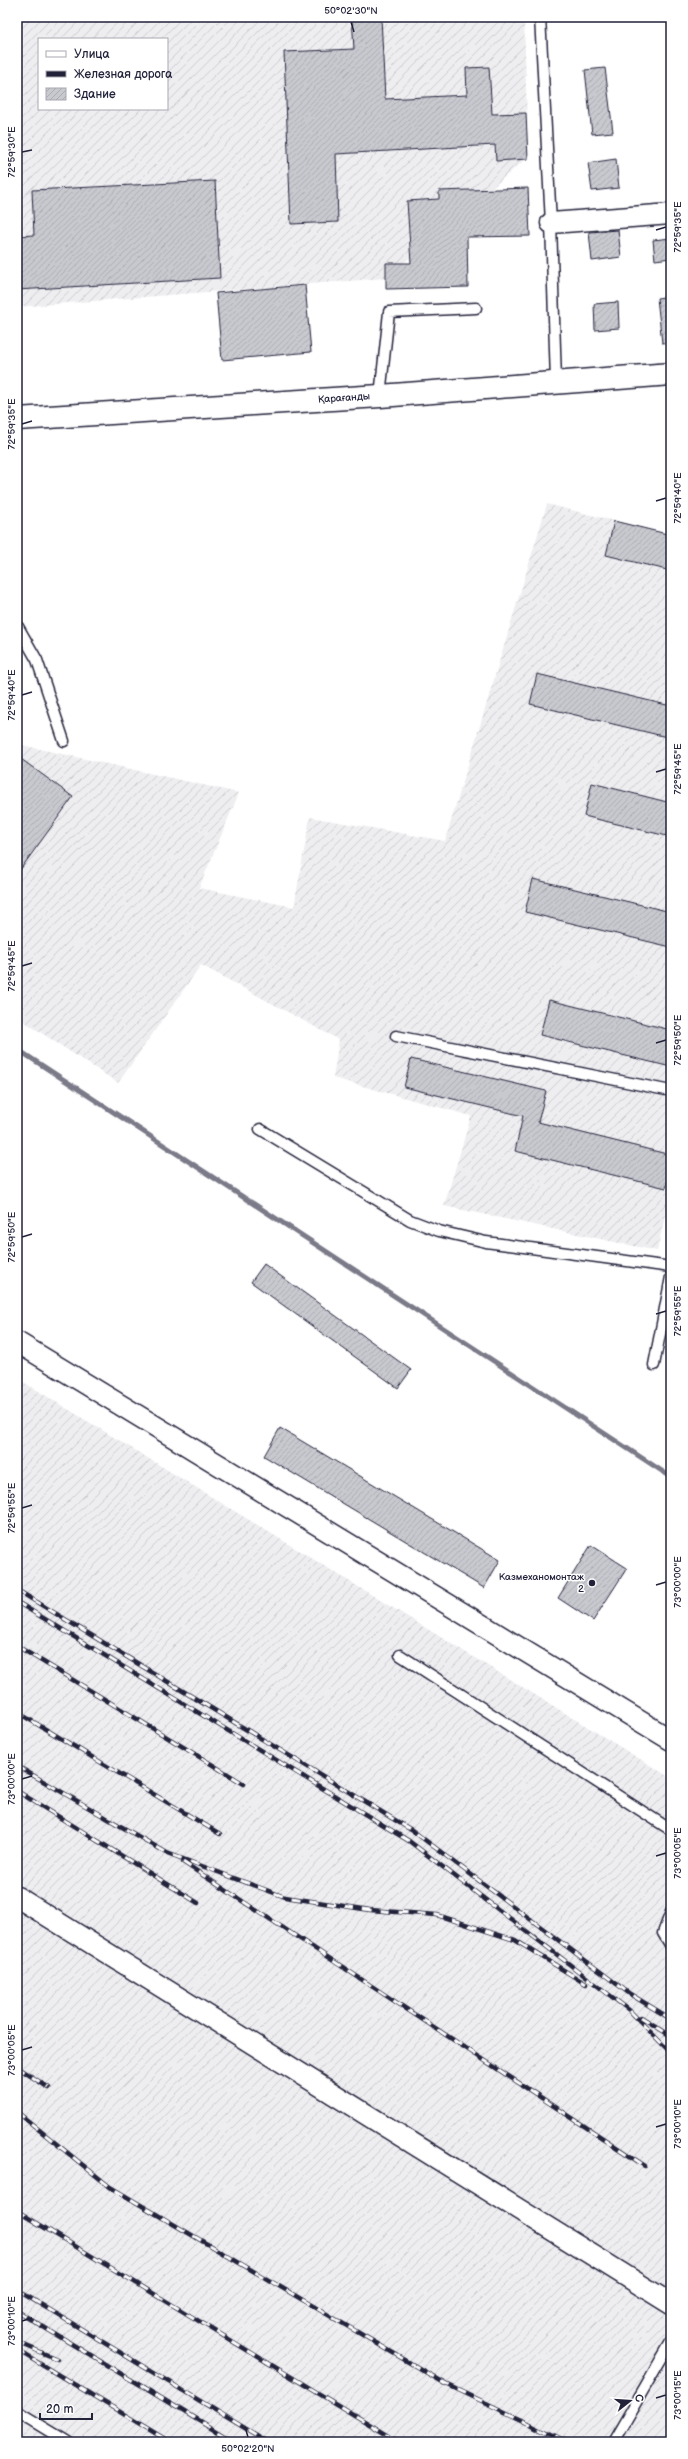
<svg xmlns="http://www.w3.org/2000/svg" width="688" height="2459" font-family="'Balsamiq Sans',sans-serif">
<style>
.industrial{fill:url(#industrial-furrows);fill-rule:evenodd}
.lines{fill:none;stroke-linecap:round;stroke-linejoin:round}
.stream{stroke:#7a7a88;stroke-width:5}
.building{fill:url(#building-hatch);stroke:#22223b}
.lane-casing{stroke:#22223b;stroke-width:13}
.street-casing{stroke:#22223b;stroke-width:23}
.secondary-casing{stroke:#22223b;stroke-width:25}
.lane{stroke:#fff;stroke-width:10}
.street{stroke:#fff;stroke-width:20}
.secondary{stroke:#fff;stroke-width:22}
.rail-casing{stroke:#22223b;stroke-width:4.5}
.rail{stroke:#fff;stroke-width:3;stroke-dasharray:9;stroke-linecap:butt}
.ticks{fill:none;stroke:#22223b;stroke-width:1.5}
.poi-dot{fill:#22223b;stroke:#fff;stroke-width:1.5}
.labels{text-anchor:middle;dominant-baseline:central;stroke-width:3;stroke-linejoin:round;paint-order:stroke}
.street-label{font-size:10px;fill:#22223b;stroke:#fff}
.poi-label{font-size:10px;fill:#22223b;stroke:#fff;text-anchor:end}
.neatline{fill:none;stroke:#22223b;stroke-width:1.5}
.ticks-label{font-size:10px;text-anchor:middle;fill:#22223b}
</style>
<defs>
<pattern id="industrial-furrows" width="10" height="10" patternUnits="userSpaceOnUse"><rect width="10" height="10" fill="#eeeef1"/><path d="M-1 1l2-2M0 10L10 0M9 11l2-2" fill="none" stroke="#ccccd0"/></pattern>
<pattern id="building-hatch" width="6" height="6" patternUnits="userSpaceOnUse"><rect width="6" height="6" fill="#c8c8cf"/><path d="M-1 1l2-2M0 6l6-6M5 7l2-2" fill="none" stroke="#acacb3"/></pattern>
</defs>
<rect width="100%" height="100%" fill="#fff"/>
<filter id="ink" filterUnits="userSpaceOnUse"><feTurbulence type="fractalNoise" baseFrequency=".025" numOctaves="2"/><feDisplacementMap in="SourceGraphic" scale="8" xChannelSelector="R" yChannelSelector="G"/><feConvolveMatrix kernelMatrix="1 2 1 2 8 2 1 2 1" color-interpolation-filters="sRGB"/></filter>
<g filter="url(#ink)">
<path class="industrial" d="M17 17H524L528 157 386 278 17 307ZM39 39H167V109H39Z
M547 504 671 535V1190L657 1251 444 1206 471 1116 333 1078 339 1040 201 965 118 1083 17 1017V744L239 793 199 888 294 907 310 817 445 841Z
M17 1378 671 1778V2442H17Z"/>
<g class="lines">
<path class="stream" d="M17 1049 671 1477"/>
</g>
<path class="building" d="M352 17H381L385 99 467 95 466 68 489 67 492 114 526 113 528 159 496 161 495 145 336 154 338 222 291 224 284 52 354 49Z
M605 68 613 132 592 134 585 70Z
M616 159 619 188 592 191 588 163Z
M215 181 220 278 17 290V236L34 235 32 190Z
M528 188 530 236 467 237 468 287 386 289V263H411L407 201 439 199V191Z
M618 230 621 257 592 261 589 232Z
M671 238V258L655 260 653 240Z
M305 285 311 352 222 360 216 293Z
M671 296V342L662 343 657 298Z
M618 302 619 328 595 330 594 304Z
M614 521 671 535V571L606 555Z
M537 674 671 706V738L530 704Z
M17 756 73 797 17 874Z
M592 783 671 803V837L584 816Z
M533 879 671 912V947L525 912Z
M549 1000 671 1030V1067L540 1035Z
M411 1059 546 1091 538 1122 671 1155V1168L666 1188 515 1151 523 1116 404 1087Z
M264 1264 411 1370 398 1388 251 1282Z
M280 1428 500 1560 484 1588 264 1456Z
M591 1545 627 1568 593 1621 558 1598Z"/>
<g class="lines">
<defs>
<path id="lane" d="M540 17 551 223 556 381
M380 396 389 312 476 308
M17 625 37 660 64 741
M396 1036 671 1091
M260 1129 410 1220 439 1231 486 1242 671 1267
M654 1365 671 1277
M400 1655 671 1830
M671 1912 663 1933 671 1946
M17 2411 68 2442
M613 2442 671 2342"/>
<path id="street" d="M551 223 671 214
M17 1342 671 1740
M17 1897 671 2304"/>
<path id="secondary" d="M17 419 380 396 671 374"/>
</defs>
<use href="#lane" class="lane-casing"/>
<use href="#street" class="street-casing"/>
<use href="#secondary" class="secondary-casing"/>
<use href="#lane" class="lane"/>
<use href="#street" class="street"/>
<use href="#secondary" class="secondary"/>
<defs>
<path id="rail" d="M17 1590 413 1831 630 1994 671 2019
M17 1602 409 1841 629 2010 671 2053
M17 1646 244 1784
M17 1712 220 1834
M17 1766 167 1853 285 1897 370 1910 437 1915 515 1940 586 1984
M17 1791 198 1903
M183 1862 645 2166
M641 2017 671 2036
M17 2067 49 2088
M17 2112 110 2187 446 2384 568 2442
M17 2211 399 2442
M17 2290 268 2442
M17 2311 234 2442
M17 2342 57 2359
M17 2350 170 2442"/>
</defs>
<use href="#rail" class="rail-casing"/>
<use href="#rail" class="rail"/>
</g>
</g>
<path class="ticks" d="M351 22 354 32M22 152 32 150M656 230 666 227M22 424 32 421M656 501 666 498M22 695 32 692M656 772 666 769M22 966 32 963M656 1043 666 1040M22 1237 32 1234M656 1314 666 1311M22 1508 32 1505M656 1585 666 1582M22 1779 32 1776M656 1856 666 1853M22 2050 32 2047M656 2127 666 2124M22 2321 32 2318M656 2398 666 2395M245 2427 248 2437"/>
<circle class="poi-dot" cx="592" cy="1583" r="4"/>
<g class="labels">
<g class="street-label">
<text transform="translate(344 398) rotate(-4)">Қарағанды</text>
</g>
<g class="poi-label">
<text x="584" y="1577">Казмеханомонтаж<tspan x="584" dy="12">2</tspan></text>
</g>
</g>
<rect width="688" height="2459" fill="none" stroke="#fff" stroke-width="44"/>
<rect x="38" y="38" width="130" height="72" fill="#ffffff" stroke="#a7a7b1"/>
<rect x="46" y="51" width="20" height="6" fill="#ffffff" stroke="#a7a7b1"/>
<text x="74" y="58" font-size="12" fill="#22223b">Улица</text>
<rect x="46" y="71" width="20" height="6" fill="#22223b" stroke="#a7a7b1"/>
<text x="74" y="78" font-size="12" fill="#22223b">Железная дорога</text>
<rect x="46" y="88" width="20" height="12" fill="url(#building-hatch)" stroke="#a7a7b1"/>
<text x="74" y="98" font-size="12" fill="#22223b">Здание</text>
<g transform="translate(630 2401) rotate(73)" stroke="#ffffff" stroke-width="3" paint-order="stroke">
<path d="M0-3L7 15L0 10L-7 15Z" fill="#22223b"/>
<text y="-6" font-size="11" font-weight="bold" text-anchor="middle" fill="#22223b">С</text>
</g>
<path d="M40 2413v6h52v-6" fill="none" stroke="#22223b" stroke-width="2"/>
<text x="46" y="2413" font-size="12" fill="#22223b" stroke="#ffffff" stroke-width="3" paint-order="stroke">20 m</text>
<rect x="22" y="22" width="644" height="2415" class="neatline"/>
<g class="ticks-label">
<text x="351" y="14">50°02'30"N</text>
<text transform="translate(11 152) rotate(-90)" y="4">72°59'30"E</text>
<text transform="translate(677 227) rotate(-90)" y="4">72°59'35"E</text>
<text transform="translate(11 424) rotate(-90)" y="4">72°59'35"E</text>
<text transform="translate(677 498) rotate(-90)" y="4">72°59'40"E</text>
<text transform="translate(11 695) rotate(-90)" y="4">72°59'40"E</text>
<text transform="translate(677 769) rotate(-90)" y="4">72°59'45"E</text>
<text transform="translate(11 966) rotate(-90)" y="4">72°59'45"E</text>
<text transform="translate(677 1040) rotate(-90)" y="4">72°59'50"E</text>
<text transform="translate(11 1237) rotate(-90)" y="4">72°59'50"E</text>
<text transform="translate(677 1311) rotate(-90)" y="4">72°59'55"E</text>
<text transform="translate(11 1508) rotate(-90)" y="4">72°59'55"E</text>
<text transform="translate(677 1582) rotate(-90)" y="4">73°00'00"E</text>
<text transform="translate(11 1779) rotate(-90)" y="4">73°00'00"E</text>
<text transform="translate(677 1853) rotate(-90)" y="4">73°00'05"E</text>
<text transform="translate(11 2050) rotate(-90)" y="4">73°00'05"E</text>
<text transform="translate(677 2124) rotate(-90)" y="4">73°00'10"E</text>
<text transform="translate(11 2321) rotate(-90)" y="4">73°00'10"E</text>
<text transform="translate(677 2395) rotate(-90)" y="4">73°00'15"E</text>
<text x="248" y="2452">50°02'20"N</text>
</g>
</svg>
